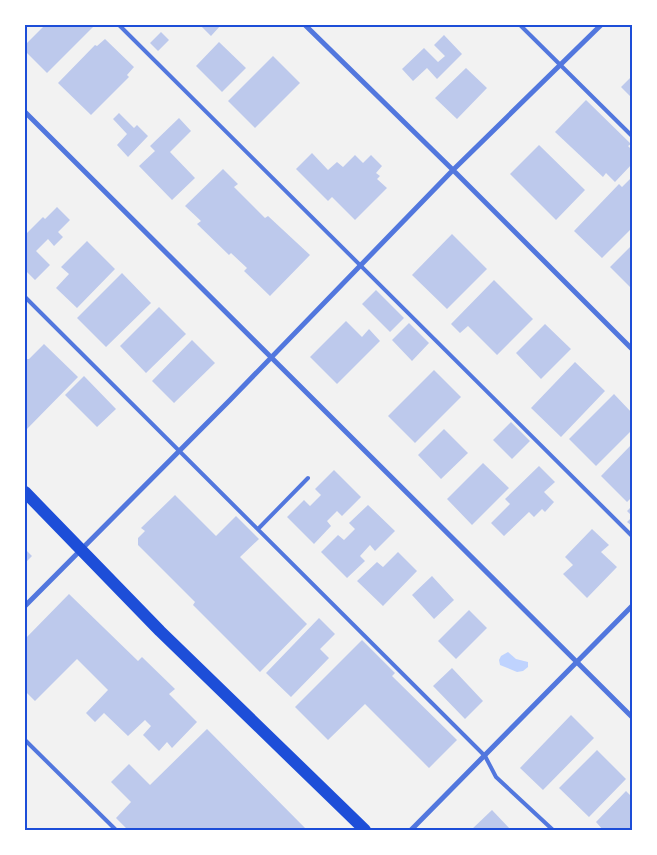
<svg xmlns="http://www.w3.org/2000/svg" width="657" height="855" font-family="Barlow,sans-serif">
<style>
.water{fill:#bfd3fe}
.building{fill:#bdc9ec}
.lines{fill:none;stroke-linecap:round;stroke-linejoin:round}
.service{stroke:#5277de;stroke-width:4}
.minor{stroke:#5277de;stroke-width:5}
.primary{stroke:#1d4ed8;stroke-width:12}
.neatline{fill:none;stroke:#1d4ed8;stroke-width:2}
</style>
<rect width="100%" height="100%" fill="#f2f2f2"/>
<path class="water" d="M508 652 516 659 528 662V667L523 671 517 672 500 665 499 660 501 656Z"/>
<path class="building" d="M45 25H95L47 73 25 51V45Z
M200 25H221L211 36Z
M161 32 169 40 158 51 150 43Z
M444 35 462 54 437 79 427 68 413 81 402 69 424 48 438 62 445 56 434 45Z
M105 39 134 67 127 75 129 77 91 115 58 83 95 45 97 46Z
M219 42 246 68 222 92 196 66Z
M273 56 300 83 255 128 228 101Z
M466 68 487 88 457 119 435 98Z
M632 76V98L621 87Z
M586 100 631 144 628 146 632 150V164L615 182 606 173 603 177 555 132Z
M119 113 134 128 137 125 148 136 128 157 117 145 127 134 113 119Z
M179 118 191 131 170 152 195 178 172 200 139 166 155 151 150 146Z
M539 145 585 190 556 220 510 174Z
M312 153 328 170 337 162 343 167 355 155 363 163 371 155 382 166 376 173 380 176 377 179 387 188 355 220 332 197 328 201 296 169Z
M223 169 238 184 234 187 265 218 268 216 310 255 270 296 244 271 247 268 231 253 229 255 197 224 201 221 185 206Z
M632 177V228L602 258 574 231 619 184 622 187Z
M57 207 70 220 58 232 63 237 54 246 48 239 36 251 50 265 35 280 25 270V235L43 217 45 219Z
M452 234 487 269 447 309 412 275Z
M87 241 115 269 77 308 56 288 69 274 61 267Z
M632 245V289L610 267Z
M122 273 151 303 106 347 77 318Z
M494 280 533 319 497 355 468 326 460 333 451 324Z
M376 290 404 318 390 332 362 304Z
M159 307 186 334 146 373 120 346Z
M346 321 362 337 369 329 380 341 337 384 310 357Z
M409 323 429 343 412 361 392 340Z
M545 324 571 349 541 379 516 353Z
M192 340 215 363 174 403 152 381Z
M44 344 78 377 25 431V359H29Z
M575 362 605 391 561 437 531 408Z
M434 370 461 397 415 443 388 416Z
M84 376 116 409 97 427 65 395Z
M614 394 632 413V430L596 466 569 439Z
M511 422 530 441 512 459 493 440Z
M444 429 468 453 441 479 418 455Z
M632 444V497L627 502 601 476Z
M483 463 509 488 472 525 447 499Z
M539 466 555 482 544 492 554 502 545 512 542 509 534 517 529 512 504 536 491 523 510 504 505 499Z
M334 470 361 497 342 516 337 511 327 521 331 526 314 544 287 517 304 500 310 506 321 495 315 489Z
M175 495 216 536 236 516 259 539 240 557 307 624 260 672 193 605 195 602 138 545V538L145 531 141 528Z
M368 505 395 531 375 551 370 545 360 556 365 561 347 578 321 552 338 535 344 540 355 529 349 523Z
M632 506V516L627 511Z
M632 517V526L627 522Z
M592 529 609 545 601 552 617 567 587 598 563 574 573 565 565 557Z
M25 549 32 556 25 563Z
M398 552 417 571 383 606 357 581 377 562 383 567Z
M432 576 454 600 434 619 412 595Z
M69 594 138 661 142 657 175 689 169 694 197 722 172 748 167 742 159 751 143 735 151 726 145 720 128 736 104 713 95 722 86 713 108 690 77 659 35 701 25 691V639Z
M469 610 487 628 456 659 438 641Z
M319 618 335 634 320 649 329 658 291 697 266 673Z
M362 640 395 673 392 676 457 740 429 768 365 704 328 740 295 707Z
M452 668 483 701 465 719 433 686Z
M571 715 594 738 543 790 520 768Z
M207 729 307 830H128L116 818 131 802 111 782 129 764 150 785Z
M597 750 626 779 589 817 559 788Z
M626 791 632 797V830H603L596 822Z
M492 810 511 830H471Z"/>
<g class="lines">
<path class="service" d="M119 25 632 536
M520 25 632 136
M25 297 485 756 496 777 553 830
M258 529 308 478
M25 740 116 830"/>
<path class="minor" d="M305 25 453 170 632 349
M25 112 632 717
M25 606 230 400 453 170 601 25
M411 830 632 606"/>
<path class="primary" d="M25 492 160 631 365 830"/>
</g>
<rect width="657" height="855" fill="none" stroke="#ffffff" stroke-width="52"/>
<rect x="26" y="26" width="605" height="803" class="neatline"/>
</svg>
